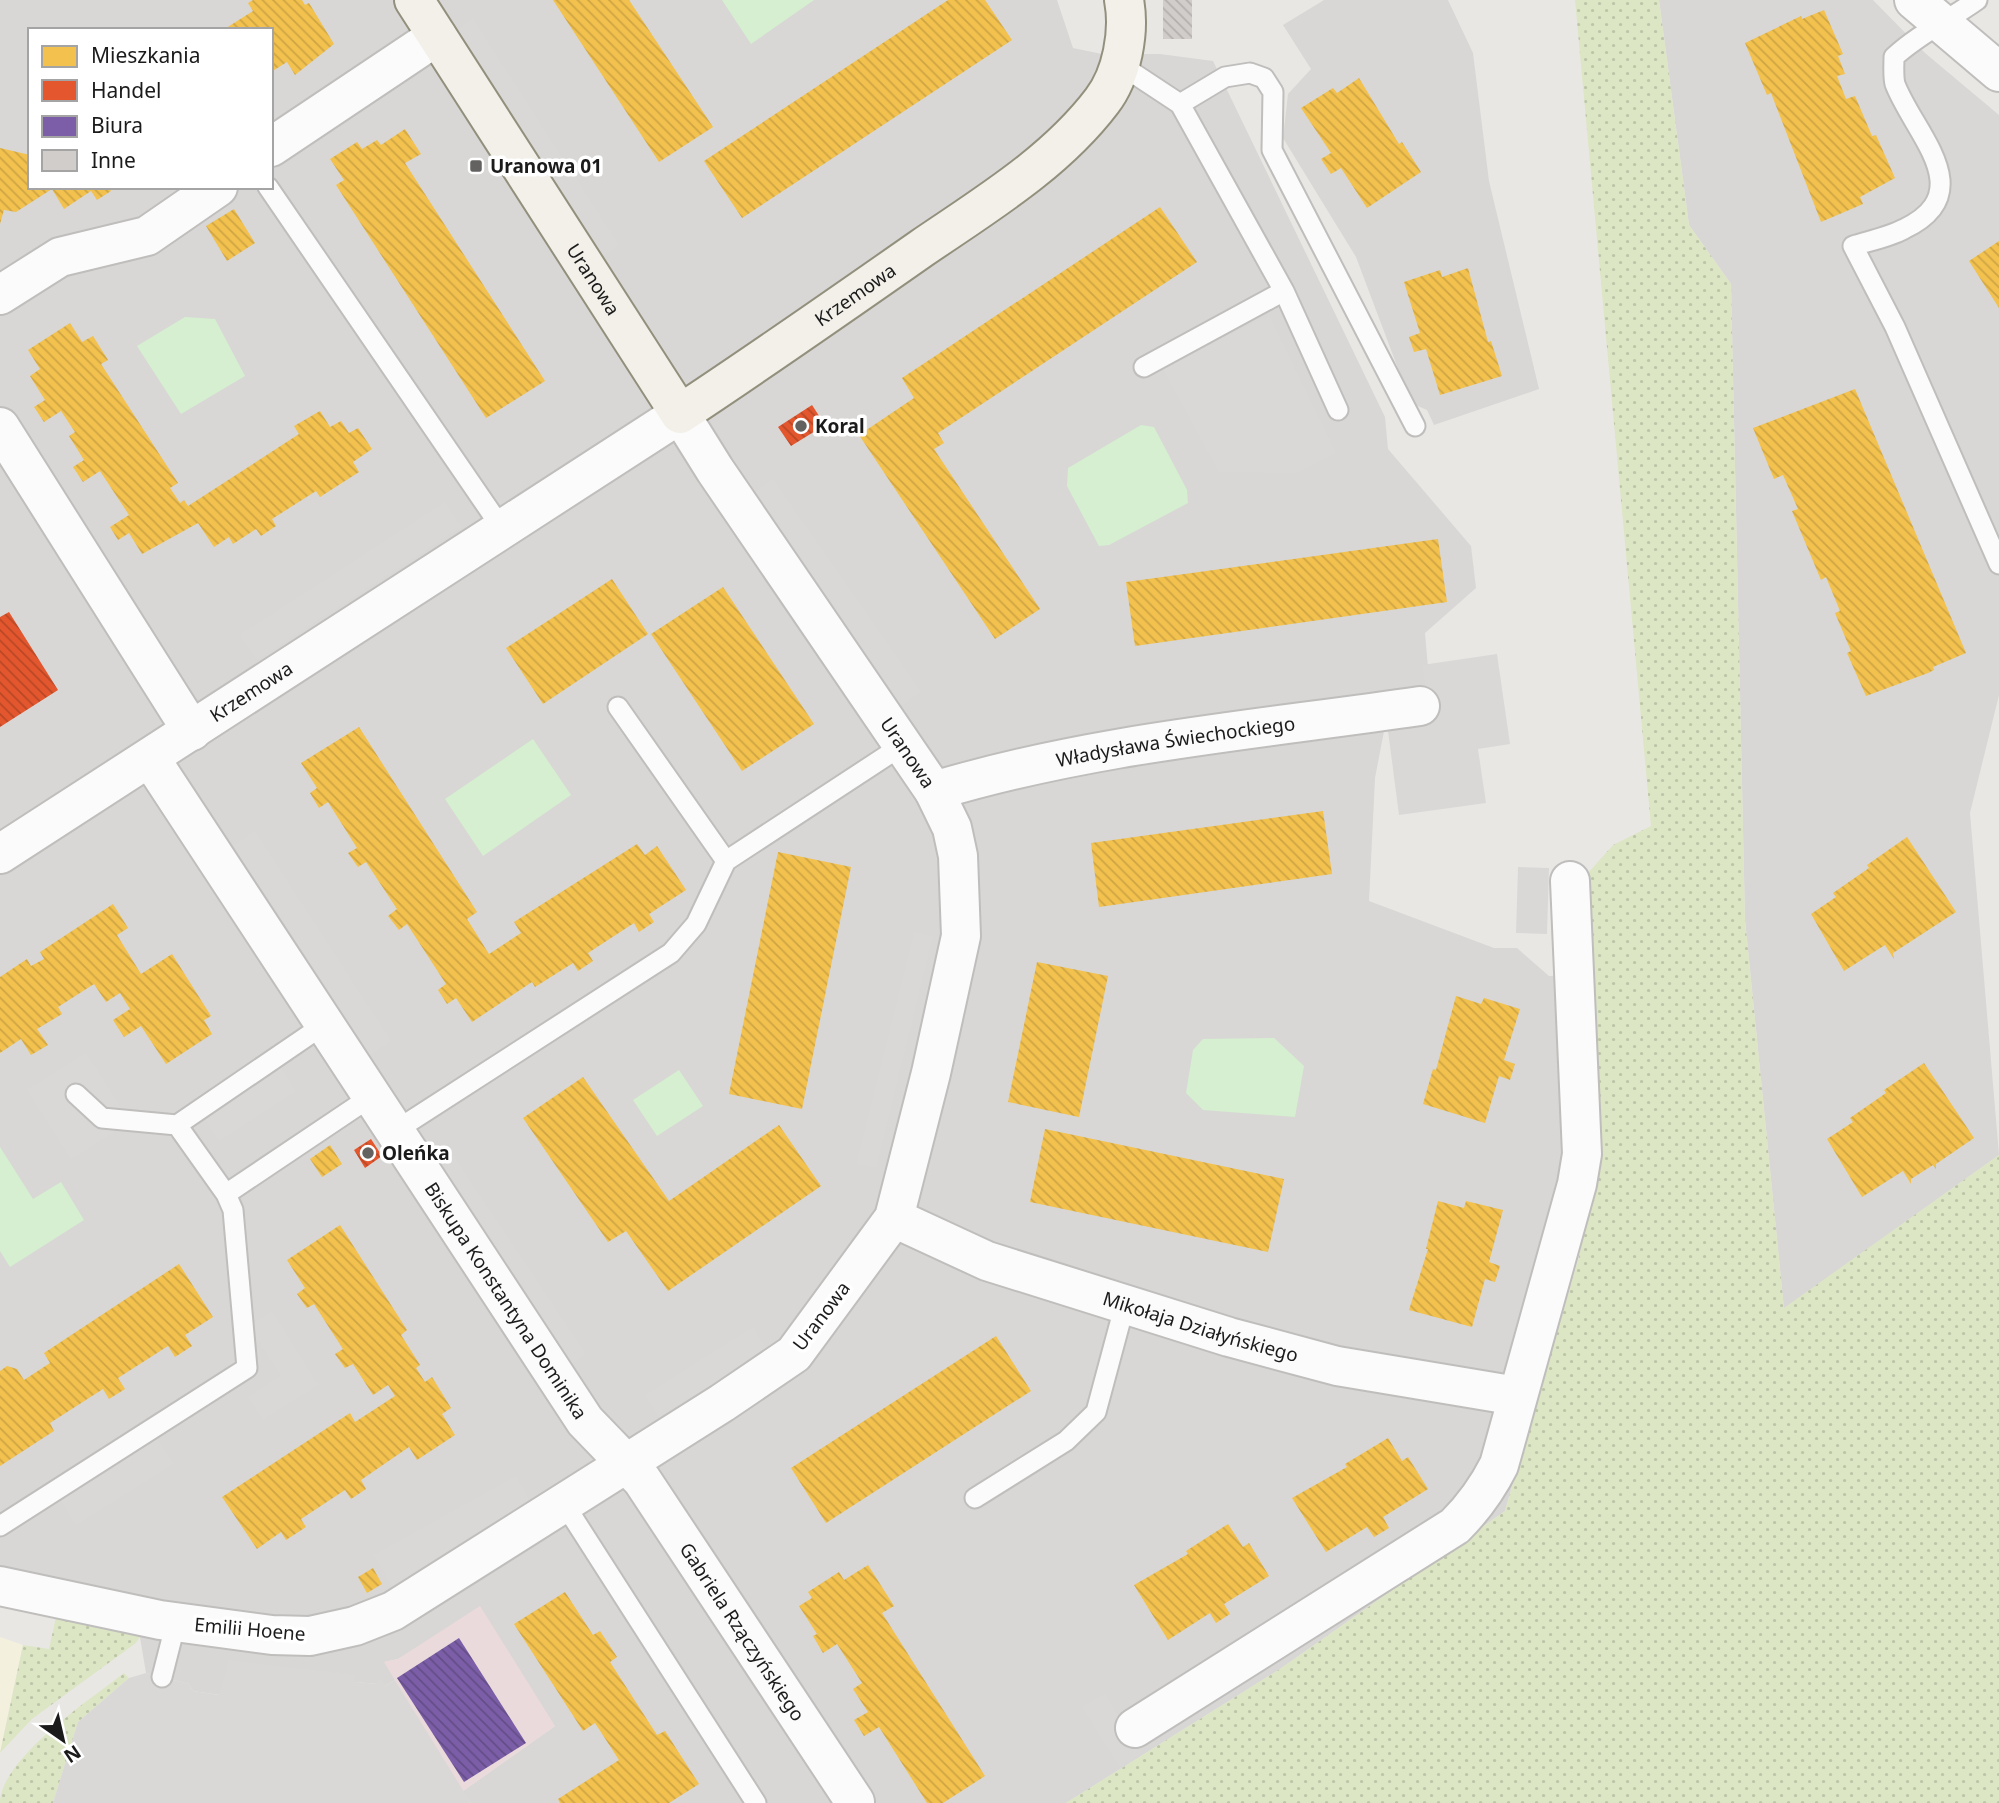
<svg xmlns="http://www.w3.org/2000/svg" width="1999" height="1803" font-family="'Noto Sans',sans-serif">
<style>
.residential{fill:#d8d7d5;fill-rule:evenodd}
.commercial{fill:#ebdadb}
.education{fill:#f4f0de}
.grass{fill:url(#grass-dots)}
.park{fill:#d5efd0}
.parking{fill:#d9d8d7}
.homes{fill:url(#homes-back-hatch)}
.shops{fill:url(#shops-back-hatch)}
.offices{fill:url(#offices-back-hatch)}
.building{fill:url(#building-back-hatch)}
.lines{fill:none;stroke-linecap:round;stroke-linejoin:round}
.lane-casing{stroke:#bfbebc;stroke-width:23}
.street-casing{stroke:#bfbebc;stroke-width:42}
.secondary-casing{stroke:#92907d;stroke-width:42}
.lane{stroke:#fcfbfb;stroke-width:19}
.street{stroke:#fcfbfb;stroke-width:38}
.secondary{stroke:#f2f0e9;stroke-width:38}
.poi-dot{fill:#636261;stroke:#fff;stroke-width:2.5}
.labels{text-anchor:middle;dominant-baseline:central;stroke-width:7;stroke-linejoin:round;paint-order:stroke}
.poi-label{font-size:19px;font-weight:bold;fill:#1b1b1b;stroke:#fff;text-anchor:start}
.street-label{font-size:19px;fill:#1b1b1b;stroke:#fff}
</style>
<defs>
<pattern id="grass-dots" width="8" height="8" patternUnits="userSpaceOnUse" patternTransform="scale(1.75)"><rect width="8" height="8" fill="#dce6c4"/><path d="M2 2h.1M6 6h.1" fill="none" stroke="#bcc5a8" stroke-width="1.8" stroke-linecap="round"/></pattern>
<pattern id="homes-back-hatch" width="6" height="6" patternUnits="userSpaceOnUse" patternTransform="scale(1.75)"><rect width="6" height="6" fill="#f2c14e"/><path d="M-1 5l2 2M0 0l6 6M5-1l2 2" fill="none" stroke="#cfa544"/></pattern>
<pattern id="shops-back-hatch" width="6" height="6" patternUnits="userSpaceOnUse" patternTransform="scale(1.75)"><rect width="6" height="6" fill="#e4572e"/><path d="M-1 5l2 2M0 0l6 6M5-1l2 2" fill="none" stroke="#b84726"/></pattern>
<pattern id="offices-back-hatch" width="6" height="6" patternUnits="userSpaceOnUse" patternTransform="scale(1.75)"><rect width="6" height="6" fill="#7b5ea7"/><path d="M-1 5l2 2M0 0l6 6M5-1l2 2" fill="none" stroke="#644d87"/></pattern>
<pattern id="building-back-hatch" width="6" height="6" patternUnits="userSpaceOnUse" patternTransform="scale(1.75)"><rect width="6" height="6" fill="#d0cdcb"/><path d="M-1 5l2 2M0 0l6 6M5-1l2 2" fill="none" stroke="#b2afae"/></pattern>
</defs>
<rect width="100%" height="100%" fill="#e9e7e4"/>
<path class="residential" d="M0 0H1057L1073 48 1102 54H1160L1213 61 1385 417 1388 449 1471 546 1476 588 1425 633 1433 725 1385 726 1375 778 1369 901 1494 948H1517L1549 976 1593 975 1597 1173 1593 1201 1505 1511 1280 1669 1066 1803H471L463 1791 555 1726 431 1639 398 1659 385 1662 395 1680 385 1686 379 1679V1684L355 1682V1676L220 1695 193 1691 189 1684 146 1673 140 1637 135 1631 0 1606ZM30 30H271V187H30Z
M1324 0H1448L1473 53 1489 181 1539 389 1434 425 1427 410 1411 403 1356 257 1283 138 1288 94 1311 69 1283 25Z
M1659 0H1873L1925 53 1999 115V695L1970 813 1999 1155 1784 1309 1745 920 1731 284 1689 225Z"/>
<path class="commercial" d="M480 1606 555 1726 463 1791 384 1662 398 1659Z"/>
<path class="education" d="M0 1637 23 1645 0 1753Z"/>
<path class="grass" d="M1575 0H1659L1689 225 1731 284 1745 920 1784 1308 1999 1155V1803H1066L1280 1669 1505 1511 1579 1257 1597 1173 1600 1138 1588 873 1613 845 1651 826Z
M56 1617 135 1631 140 1637 136 1643 32 1719 0 1753 23 1645 49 1649Z
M124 1673 129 1678 78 1722 53 1803H0C0 1759 91 1699 124 1673Z"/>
<path class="park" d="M722 0H814L751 44Z
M185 317 215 319 245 376 181 414 137 346Z
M1141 425 1154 427 1187 490 1188 503 1109 545 1099 546 1067 486 1068 468Z
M533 739 571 795 483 856 445 799Z
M1274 1038 1304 1066 1295 1117 1203 1110 1186 1093 1193 1050 1203 1039Z
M679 1070 703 1106 657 1136 633 1100Z
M0 1147 33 1199 61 1182 84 1220 10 1267 0 1251Z"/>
<path class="parking" d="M473 19 619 245 595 261 449 35Z
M1269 315 1336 453 1297 473 1219 472 1163 369Z
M773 479 921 692 899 707 752 494Z
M445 502 461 527 257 660 240 635Z
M1497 654 1510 744 1478 749 1486 803 1399 815 1388 731 1423 726 1419 698 1427 697 1422 665Z
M255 831 391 1041 369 1056 233 846Z
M1518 867 1549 868 1547 934 1516 933Z
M914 932 933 936 876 1168 856 1164Z
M86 1053 130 1122 71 1159 27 1090Z
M280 1066 296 1091 219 1141 203 1115Z
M452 1154 586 1354 565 1368 431 1168Z
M272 1311 318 1385 263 1420 248 1397 281 1376 249 1326Z
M753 1327 768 1351 660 1419 645 1395Z
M157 1438 173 1464 76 1525 60 1499Z
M516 1476 534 1508 393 1588 374 1555Z
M229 1660 355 1675V1682L378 1684 379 1678 385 1686 395 1680 471 1803H53L78 1722 129 1678 146 1673 189 1684 193 1691 219 1695Z
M1105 1694 1142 1754 1120 1768 1082 1707Z"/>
<path class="homes" d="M253 0H302L305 5 309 3 334 44 295 75 287 62 271 72V30H223L253 11 248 3Z
M553 0H629L713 127 659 162Z
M948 0H985L1012 40 742 218 704 161Z
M1824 10 1843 54 1838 56 1845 74 1837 76 1846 99 1855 96 1872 136 1876 135 1895 178 1860 197 1863 204 1821 222 1771 93 1767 95 1745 43 1801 16 1802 19Z
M1359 78 1399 144 1402 142 1421 172 1367 208 1341 168 1331 174 1321 159 1331 153 1301 108 1333 88 1337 93Z
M405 129 421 154 405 163 545 381 486 418 336 185 344 180 330 159 357 142 362 149 377 140 381 145Z
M0 148 30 155V187H109L111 191 97 200 91 191 64 209 52 189 16 212 4 210 0 224Z
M1160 207 1197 262 938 433 944 443 934 449 1040 609 995 639 859 435 914 398 902 378Z
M234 209 255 243 227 261 206 226Z
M1999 241V308L1969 261Z
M1468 268 1488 342 1491 341 1502 376 1440 395 1426 349 1414 352 1409 337 1420 333 1404 282 1440 270 1442 277Z
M70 323 82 342 93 336 108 360 101 364 178 483 170 488 180 503 184 500 188 506 299 434 294 426 320 411 330 427 341 421 349 433 358 428 372 449 353 462 359 472 320 497 316 491 272 519 276 526 261 536 256 529 233 544 229 537 214 547 198 523 142 554 129 533 118 540 110 527 129 515 100 471 83 482 73 467 84 460 69 436 75 432 61 411 44 422 34 407 45 400 30 376 40 369 28 350Z
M1855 389 1966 653 1933 667 1934 670 1928 673 1866 696 1847 653 1851 651 1835 613 1840 611 1826 577 1821 580 1792 511 1798 509 1787 484 1783 475 1774 479 1753 428Z
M1438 539 1447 602 1135 646 1126 582Z
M612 579 648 634 543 704 506 648Z
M723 587 814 724 742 771 651 634Z
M359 727 477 912 467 919 489 954 521 933 514 922 637 844 645 855 657 846 686 890 649 914 654 922 639 932 634 923 588 953 593 961 578 971 573 963 535 987 532 982 472 1022 456 998 447 1004 438 990 446 984 407 924 399 930 388 916 397 909 366 862 358 867 348 853 357 848 328 802 319 808 310 793 317 788 301 763Z
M1323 811 1332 874 1099 907 1091 843Z
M1907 837 1956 912 1893 953 1894 959 1885 945 1844 971 1811 914 1836 897 1833 893 1869 868 1867 865Z
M778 852 851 867 802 1109 729 1094Z
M113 904 128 928 117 935 141 974 172 954 211 1016 204 1020 212 1034 166 1064 141 1026 124 1037 113 1020 130 1009 120 993 106 1002 94 984 58 1007 62 1014 37 1029 48 1045 31 1055 21 1039 0 1053V977L27 959 31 966 44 959 40 952Z
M1037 962 1108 976 1079 1117 1008 1102Z
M1456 996 1481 1004 1484 998 1520 1009 1504 1060 1515 1064 1510 1080 1499 1076 1485 1123 1423 1104 1433 1069 1436 1070Z
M1924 1063 1974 1138 1936 1164V1169L1933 1165 1911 1179V1184L1903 1171 1862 1197 1827 1139 1853 1122 1850 1118 1886 1093 1884 1090Z
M583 1077 669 1201 779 1125 821 1186 668 1291 626 1231 608 1242 523 1118Z
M1045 1129 1284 1179 1268 1252 1030 1202Z
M330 1145 342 1164 322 1177 310 1159Z
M1438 1201 1464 1208 1466 1201 1503 1210 1489 1262 1500 1266 1495 1282 1485 1279 1472 1327 1409 1310 1428 1249H1426Z
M340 1225 407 1330 401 1335 420 1365 416 1368 425 1382 432 1377 451 1408 442 1414 455 1435 417 1460 409 1447 361 1480 366 1489 351 1499 345 1490 301 1519 306 1527 286 1540 281 1532 257 1549 222 1497 350 1413 355 1422 395 1396 388 1385 373 1395 353 1364 345 1368 335 1354 343 1349 330 1329 314 1304 307 1308 297 1294 305 1288 287 1260Z
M179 1264 213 1317 185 1335 192 1346 175 1357 168 1346 118 1378 125 1389 109 1399 103 1389 50 1423 54 1431 0 1466V1371L7 1366 17 1369 24 1380 50 1363 44 1353Z
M996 1336 1031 1391 826 1523 791 1468Z
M1388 1438 1402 1461 1408 1457 1428 1489 1383 1517 1389 1528 1374 1537 1367 1527 1326 1552 1292 1498 1347 1467 1345 1464Z
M1228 1524 1243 1547 1249 1543 1269 1576 1224 1604 1230 1614 1216 1623 1210 1613 1168 1640 1134 1585 1188 1554 1186 1551Z
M868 1565 894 1606 882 1613 985 1776 943 1803H927L879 1727 864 1736 854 1720 868 1712 853 1689 862 1683 837 1644 823 1653 813 1636 817 1634 799 1606 812 1598 808 1592 839 1572 844 1580Z
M373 1568 382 1584 367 1593 358 1577Z
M565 1592 593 1635 600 1631 617 1657 610 1662 657 1735 665 1731 699 1784 669 1803H560L558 1799 619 1760 595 1723 583 1731 514 1624Z"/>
<path class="shops" d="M812 405 825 425 791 446 778 427Z
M9 612 58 690 0 727V617Z
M371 1139 382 1156 365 1168 354 1150Z"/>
<path class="offices" d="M459 1638 526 1743 464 1782 397 1678Z"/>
<path class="building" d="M1163 0H1192V39H1163Z"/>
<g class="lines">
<defs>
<path id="lane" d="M1977 0C1949 20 1919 34 1894 57 1894 65 1893 76 1895 84 1914 134 1981 192 1904 229 1889 237 1869 241 1853 246L1895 327 1999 564
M1121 65 1180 104 1284 291 1338 410
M1180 104 1225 77 1250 73 1264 78 1273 92 1272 150 1415 426
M268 187 503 530
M1144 367 1284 291
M618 707 726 861
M177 1125 325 1024
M395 1131 671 953 696 924 726 861 903 745
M226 1194 372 1096
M975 1498 1066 1441 1096 1412 1125 1304
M563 1502 756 1803
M0 1526 247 1368 233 1210 226 1194 177 1125 102 1118 76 1094
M162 1677 176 1622"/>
<g id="street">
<path d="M1914 0 1999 72"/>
<path d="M271 147 437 36"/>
<path d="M0 295 60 257 147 236 218 187"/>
<path d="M0 427 192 731"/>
<path id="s1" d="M150 758 585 1421 642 1480 855 1802"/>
<path id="s2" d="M934 791C1093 743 1256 730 1420 706"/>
<path id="s3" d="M0 854 680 414 715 470 934 791 952 828 958 856 961 936 931 1073 894 1218 794 1354 722 1403 393 1611 355 1626 310 1636 272 1635 160 1620 0 1586"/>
<path id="s4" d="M894 1218 987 1261 1229 1337 1337 1366 1517 1396"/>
<path d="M1135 1728 1455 1526C1474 1507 1487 1489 1499 1465L1577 1184 1582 1154 1570 881"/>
</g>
<g id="secondary">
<path id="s5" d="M414 0 680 414C762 360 842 304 922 248 985 205 1055 163 1102 101 1122 75 1130 32 1124 0"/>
</g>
</defs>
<use href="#lane" class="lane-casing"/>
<use href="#street" class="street-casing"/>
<use href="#secondary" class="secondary-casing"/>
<use href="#lane" class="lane"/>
<use href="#street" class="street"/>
<use href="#secondary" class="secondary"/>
</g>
<g class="poi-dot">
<rect x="469" y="159" width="14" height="14" rx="3.5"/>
<circle cx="801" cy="426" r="7"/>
<circle cx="368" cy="1153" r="7"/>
</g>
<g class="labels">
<g class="poi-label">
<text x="490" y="166">Uranowa 01</text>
<text x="815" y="426">Koral</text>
<text x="382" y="1153">Oleńka</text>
</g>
<g class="street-label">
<text stroke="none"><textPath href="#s5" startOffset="332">Uranowa</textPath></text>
<text stroke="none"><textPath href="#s5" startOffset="704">Krzemowa</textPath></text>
<text stroke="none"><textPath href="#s3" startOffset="299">Krzemowa</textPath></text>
<text stroke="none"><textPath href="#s2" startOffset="247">Władysława Świechockiego</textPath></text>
<text stroke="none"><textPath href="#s3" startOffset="1218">Uranowa</textPath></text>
<text stroke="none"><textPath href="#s1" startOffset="649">Biskupa Konstantyna Dominika</textPath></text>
<text transform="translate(821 1316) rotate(-53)">Uranowa</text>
<text stroke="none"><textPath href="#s4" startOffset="326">Mikołaja Działyńskiego</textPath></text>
<text transform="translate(250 1629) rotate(5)">Emilii Hoene</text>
<text stroke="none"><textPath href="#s1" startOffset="1057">Gabriela Rzączyńskiego</textPath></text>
</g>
</g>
<rect x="28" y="28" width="245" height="161" fill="#ffffff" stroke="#a4a4a4" stroke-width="2"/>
<rect x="42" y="46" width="35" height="21" fill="#f2c14e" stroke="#a4a4a4" stroke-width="2"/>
<text x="91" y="63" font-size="21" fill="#1b1b1b">Mieszkania</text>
<rect x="42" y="80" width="35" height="21" fill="#e4572e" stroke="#a4a4a4" stroke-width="2"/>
<text x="91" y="98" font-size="21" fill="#1b1b1b">Handel</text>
<rect x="42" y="116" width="35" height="21" fill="#7b5ea7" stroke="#a4a4a4" stroke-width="2"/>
<text x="91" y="133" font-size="21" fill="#1b1b1b">Biura</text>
<rect x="42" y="150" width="35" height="21" fill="#d0cdcb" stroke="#a4a4a4" stroke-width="2"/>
<text x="91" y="168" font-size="21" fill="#1b1b1b">Inne</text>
<g transform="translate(63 1740) rotate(146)" stroke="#ffffff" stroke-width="5" paint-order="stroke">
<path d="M0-5L12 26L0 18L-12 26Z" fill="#1b1b1b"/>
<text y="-10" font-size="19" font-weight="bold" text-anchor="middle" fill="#1b1b1b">N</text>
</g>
</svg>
